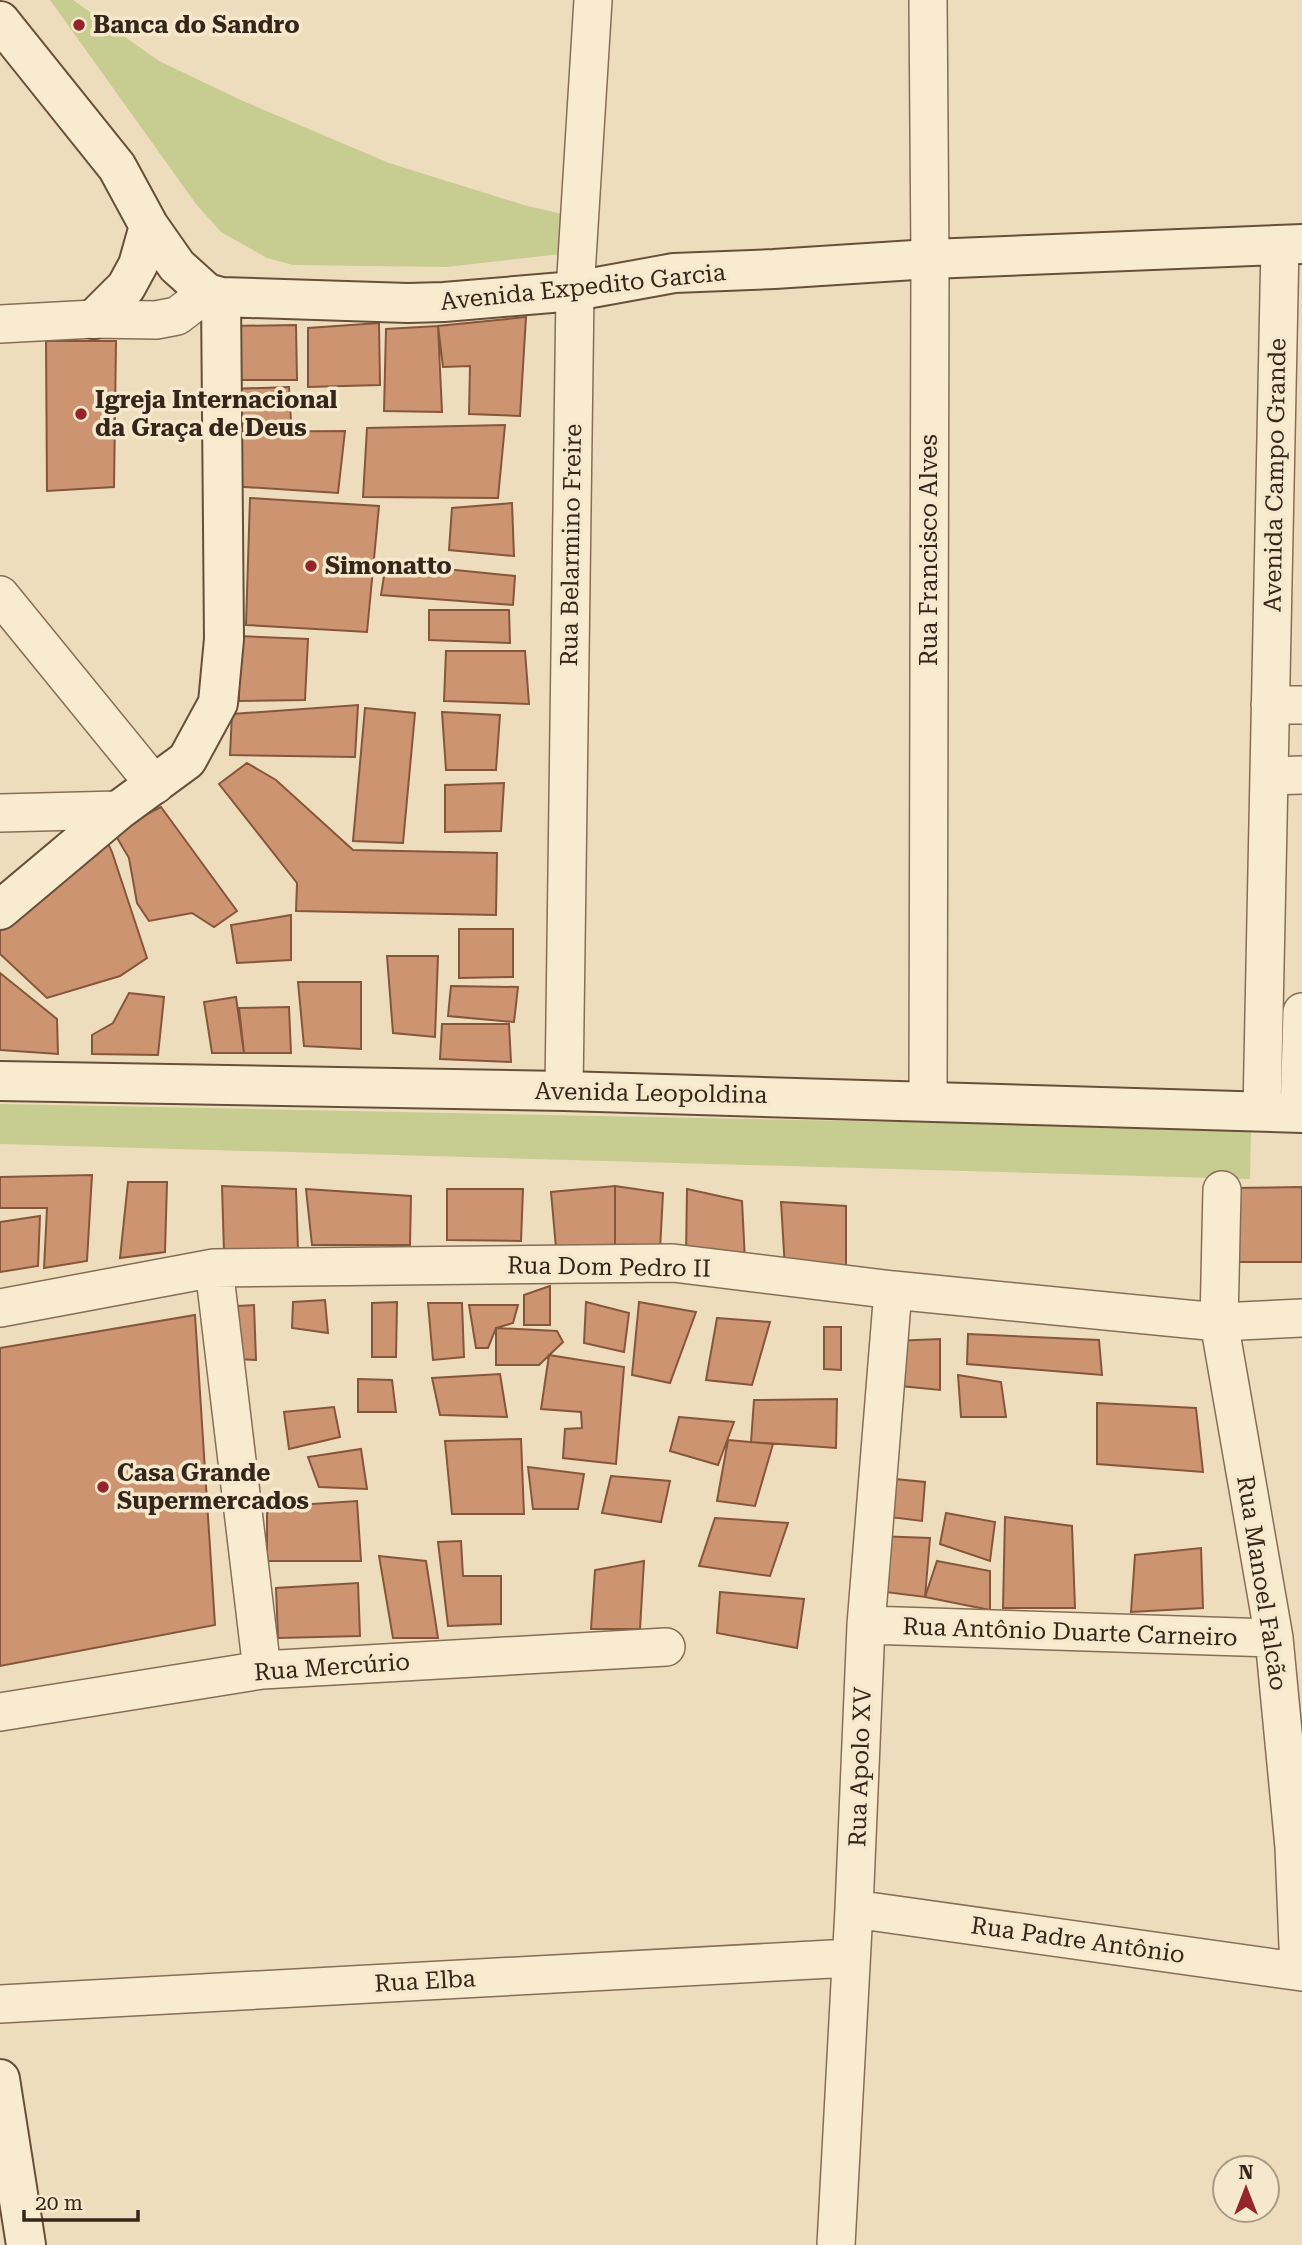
<svg xmlns="http://www.w3.org/2000/svg" width="1302" height="2245" font-family="'Roboto Serif',serif">
<style>
.green{fill:#c7cc91}
.building{fill:#cd9471;stroke:#86563b;stroke-width:2}
.lines{fill:none;stroke-linecap:round;stroke-linejoin:round}
.street-casing{stroke:#866e56;stroke-width:40}
.secondary-casing{stroke:#684f39;stroke-width:42}
.street{stroke:#f9ebd0;stroke-width:37}
.secondary{stroke:#f9ebd0;stroke-width:38}
.poi-dot{fill:#96252a;stroke:#f6e8cc;stroke-width:2.5}
.labels{text-anchor:middle;dominant-baseline:central;stroke-width:7;stroke-linejoin:round;paint-order:stroke}
.poi-label{font-size:24px;font-weight:bold;fill:#35261b;stroke:#f6e8cc;text-anchor:start}
.street-label{font-size:24px;fill:#35261b;stroke:#f6e8cc}
</style>
<rect width="100%" height="100%" fill="#eeddbd"/>
<path class="green" d="M50 0H73L159 61 243 101 389 163 524 205 570 216 569 253 446 267 293 265 267 258 221 232 196 204Z
M0 1104 1251 1129 1250 1179 0 1144Z"/>
<path class="building" d="M526 317 520 416 469 414 470 366 443 367 438 326Z
M379 323 380 385 308 387V328Z
M296 325 297 380H232L231 326Z
M438 326 442 412 384 411 386 329Z
M46 341H116L114 487 47 491Z
M289 387 291 422 227 424 229 389Z
M505 425 498 498 363 497 367 428Z
M345 431 338 493 229 486 230 432Z
M250 498 379 506 367 632 246 625Z
M512 503 514 556 449 550 452 508Z
M386 563 515 576 513 605 381 595Z
M429 610H509L510 643 429 640Z
M239 636 308 639 305 700 239 701Z
M446 651H525L529 704 444 701Z
M358 705 355 757 230 755 232 714Z
M365 708 415 713 403 843 353 841Z
M442 712 500 715 496 770H446Z
M247 763 276 780 353 850 497 853 496 915 296 911 297 883 219 784Z
M504 783 501 831 445 832V785Z
M161 807 237 911 214 927 192 913 149 921 137 903 129 858 113 831Z
M106 839 112 852 147 958 120 976 47 998 0 954V927Z
M291 915V960L237 963 231 925Z
M459 929H513V977L459 978Z
M387 956H438L435 1037 393 1033Z
M0 973 57 1019 58 1054 0 1050Z
M298 982H361V1049L304 1046Z
M451 986 518 987 514 1022 448 1016Z
M129 993 164 997 158 1055 92 1054V1035L113 1023Z
M236 997 244 1053H212L204 1002Z
M289 1007 291 1053H244L239 1008Z
M442 1024H509L511 1062 440 1059Z
M92 1175 87 1261 44 1268 47 1208H0V1177Z
M128 1182H167L165 1252 120 1258Z
M222 1186 296 1189 298 1250 224 1253Z
M615 1186V1245L556 1248 551 1192Z
M615 1186 663 1193 660 1250 615 1245Z
M1302 1187V1262H1232V1188Z
M306 1189 411 1196 410 1245H312Z
M447 1189H523L521 1241 447 1240Z
M687 1189 742 1201 745 1261 686 1255Z
M781 1202 846 1206V1268L785 1269Z
M40 1216 38 1266 0 1272V1222Z
M550 1286V1325H524V1295Z
M325 1300 328 1333 292 1328 293 1302Z
M397 1302 396 1357H372V1303Z
M586 1302 629 1313 624 1352 584 1343Z
M639 1302 696 1312 670 1383 632 1375Z
M428 1303H462L464 1357 433 1360Z
M254 1305 256 1360 237 1359 238 1306Z
M469 1305H518L513 1323 496 1328 488 1348H476Z
M195 1315 215 1625 0 1666V1348Z
M717 1318 770 1322 752 1385 706 1380Z
M824 1327H841V1370L824 1369Z
M496 1328 557 1331 563 1342 539 1365H496Z
M968 1334 1099 1340 1102 1375 967 1364Z
M940 1339V1390L890 1385 892 1341Z
M549 1355 624 1367 616 1464 563 1458 565 1429 582 1428 581 1412 541 1409Z
M500 1374 507 1417 440 1415 432 1378Z
M958 1375 1001 1382 1006 1417H961Z
M358 1379 392 1380 396 1412H358Z
M837 1399 836 1448 751 1442 754 1400Z
M1097 1403 1196 1408 1203 1472 1097 1464Z
M334 1407 340 1437 289 1449 284 1412Z
M679 1417 734 1422 718 1465 670 1451Z
M521 1439 524 1514H452L445 1441Z
M728 1440 773 1444 755 1506 717 1501Z
M361 1449 367 1489 319 1487 308 1457Z
M528 1467 584 1474 578 1509H533Z
M611 1476 670 1481 661 1522 602 1513Z
M895 1479 925 1482 922 1521 889 1517Z
M357 1501 361 1561H267V1507Z
M946 1513 995 1522 990 1561 940 1544Z
M1005 1517 1072 1526 1075 1608H1003Z
M715 1518 788 1523 770 1576 699 1566Z
M875 1536 930 1538 925 1597 869 1590Z
M461 1541 463 1576H501V1624L448 1626 438 1542Z
M1201 1548 1203 1608 1131 1612 1135 1555Z
M379 1556 426 1561 438 1638H393Z
M644 1561 640 1629H591L595 1570Z
M937 1561 990 1571V1610L925 1597Z
M358 1583 360 1636 278 1638 276 1588Z
M720 1592 804 1599 797 1648 717 1633Z"/>
<g class="lines">
<defs>
<path id="street" d="M0 324 94 319 156 320 177 316 207 293
M0 595 155 785
M1270 705H1302
M1269 776 1302 775
M0 813 119 810
M564 1091 575 291 593 0
M928 1101 930 259 928 0
M1262 1111 1280 245
M1299 1112 1302 1012
M1222 1190 1219 1322 1274 1638 1294 1847 1299 1971
M214 1268 262 1670
M0 1308 214 1268 673 1263 893 1290 1187 1319 1219 1322 1302 1318
M866 1625 1274 1638
M0 1712 262 1670 666 1647
M854 1909 1302 1972
M0 2004 850 1958
M836 2245 854 1909 866 1625 893 1290"/>
<path id="secondary" d="M0 21 117 167 149 226 177 266 207 293 221 297 408 303 444 302 575 291 674 273 774 269 930 259 1302 244
M94 319 126 287 138 265 149 226
M0 910 119 810 187 760 218 703 224 639 221 297
M0 1081 564 1091 1302 1113
M0 2079 26 2245"/>
</defs>
<use href="#street" class="street-casing"/>
<use href="#secondary" class="secondary-casing"/>
<use href="#street" class="street"/>
<use href="#secondary" class="secondary"/>
</g>
<g class="poi-dot">
<circle cx="79" cy="25" r="7"/>
<circle cx="81" cy="414" r="7"/>
<circle cx="311" cy="566" r="7"/>
<circle cx="103" cy="1487" r="7"/>
</g>
<g class="labels">
<g class="poi-label">
<text x="93" y="25">Banca do Sandro</text>
<text x="95" y="400">Igreja Internacional<tspan x="95" dy="28">da Graça de Deus</tspan></text>
<text x="325" y="566">Simonatto</text>
<text x="117" y="1473">Casa Grande<tspan x="117" dy="28">Supermercados</tspan></text>
</g>
<g class="street-label">
<text transform="translate(583 287) rotate(-6)">Avenida Expedito Garcia</text>
<text transform="translate(1275 475) rotate(-89)">Avenida Campo Grande</text>
<text transform="translate(571 545) rotate(-89)">Rua Belarmino Freire</text>
<text transform="translate(929 550) rotate(-90)">Rua Francisco Alves</text>
<text transform="translate(651 1093) rotate(1)">Avenida Leopoldina</text>
<text transform="translate(609 1267) rotate(1)">Rua Dom Pedro II</text>
<text transform="translate(1262 1583) rotate(81)">Rua Manoel Falcão</text>
<text transform="translate(1070 1632) rotate(2)">Rua Antônio Duarte Carneiro</text>
<text transform="translate(332 1667) rotate(-4)">Rua Mercúrio</text>
<text transform="translate(860 1767) rotate(-88)">Rua Apolo XV</text>
<text transform="translate(1078 1940) rotate(8)">Rua Padre Antônio</text>
<text transform="translate(425 1981) rotate(-3)">Rua Elba</text>
</g>
</g>
<g transform="translate(1246 2189)"><circle r="33" fill="#f6e8cc" stroke="#a99a85" stroke-width="2"/>
<path d="M0-5L12 26L0 18L-12 26Z" fill="#96252a"/>
<text y="-10" font-size="19" font-weight="bold" text-anchor="middle" fill="#35261b">N</text>
</g>
<path d="M24 2210v10h114v-10" fill="none" stroke="#35261b" stroke-width="3.5"/>
<text x="35" y="2210" font-size="21" fill="#35261b" stroke="#f6e8cc" stroke-width="5" paint-order="stroke">20 m</text>
</svg>
